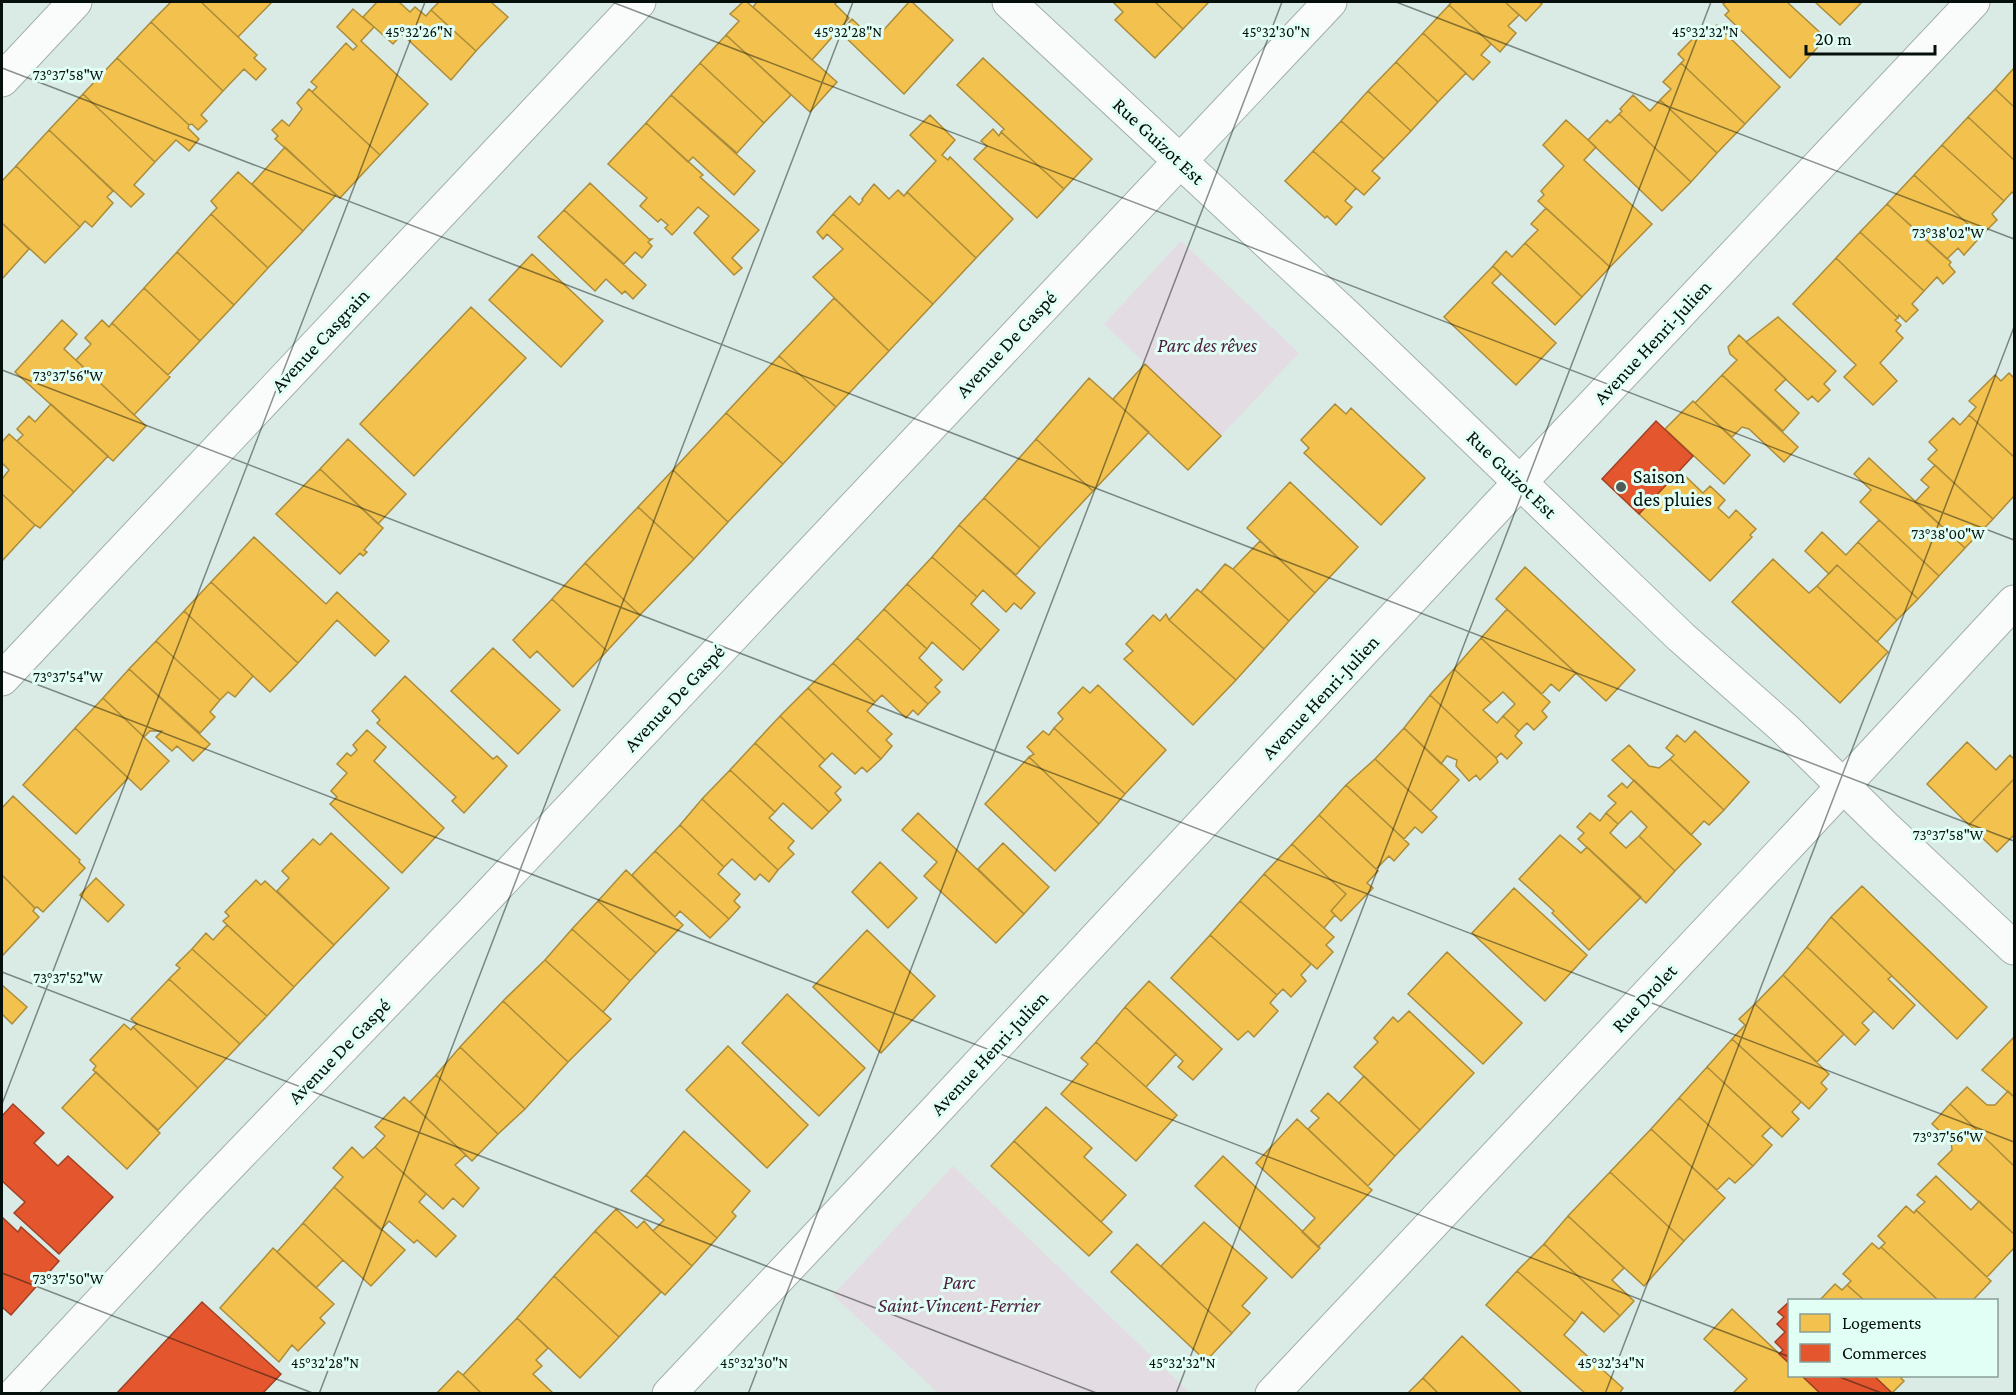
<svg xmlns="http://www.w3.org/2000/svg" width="2016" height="1395" font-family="'Crimson Pro',serif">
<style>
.green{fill:#e4dce3}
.homes{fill:#f2c14e;stroke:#ab8c3a;stroke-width:1.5}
.shops{fill:#e4572e;stroke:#a14124;stroke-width:1.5}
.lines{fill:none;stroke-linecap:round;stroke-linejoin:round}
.minor-casing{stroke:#a2afab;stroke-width:35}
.minor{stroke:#f9fcfb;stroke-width:33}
.ticks{fill:none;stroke:#050f0b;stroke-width:1.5;stroke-opacity:0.45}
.poi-dot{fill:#505c57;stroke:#e1fff4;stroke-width:2}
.labels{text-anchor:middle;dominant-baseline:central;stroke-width:6;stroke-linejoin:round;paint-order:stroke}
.street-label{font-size:20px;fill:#050f0b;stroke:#e1fff4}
.park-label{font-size:20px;font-style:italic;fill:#4d1e3f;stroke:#e1fff4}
.poi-label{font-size:20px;fill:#050f0b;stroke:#e1fff4;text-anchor:start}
.ticks-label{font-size:15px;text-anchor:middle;fill:#050f0b;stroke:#e1fff4;stroke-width:6;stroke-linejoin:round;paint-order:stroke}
</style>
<rect width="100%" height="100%" fill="#daebe5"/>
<path class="green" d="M1181 241 1299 353 1221 436 1104 324Z
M953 1166 1189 1392 1188 1393H938L833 1295Z"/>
<path class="homes" d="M171 2H201L257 55 254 58 266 69 256 80 244 69 223 91 151 22Z
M201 2H272L238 37Z
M377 2H399L410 12 415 7 426 16 431 10 476 51 451 80 402 34 393 44 363 17Z
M439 2H491L508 17 476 51 431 10Z
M743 2H747L837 82 810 112 726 35 739 21 730 14Z
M757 2H837L835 4 849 18 812 60 753 7Z
M909 2H912L953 40 904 94 840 32 852 19 868 34 873 28 880 34Z
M1113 2H1155L1183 29 1155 58 1115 20 1123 12Z
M1155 2H1209L1183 29Z
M1452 2H1505L1519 15 1508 26 1516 33 1500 52 1449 5Z
M1505 2H1539L1542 4 1526 21Z
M1726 2H1787L1826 38 1790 78 1725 15 1729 11 1723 4Z
M1815 2H1862L1840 25Z
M1449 5 1491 44 1481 55 1490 62 1473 80 1423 33Z
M353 9 374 27 361 41 428 104 380 155 312 92 317 87 311 82 346 43 353 50 357 46 337 27Z
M151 22 223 91 201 115 207 121 198 130 192 124 189 125 117 58Z
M1707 24 1713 29 1717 25 1780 87 1745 124 1681 63 1684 60 1678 54Z
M1423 33 1466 73 1438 102 1396 62Z
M726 35 791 95 764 123 700 63Z
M117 58 189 125 188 128 199 139 189 151 176 140 155 162 83 94Z
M983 58 1092 159 1064 189 1001 132 1004 129 957 85Z
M1396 62 1438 102 1411 131 1368 91Z
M700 63 764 123 737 153 671 95Z
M1681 63 1745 124 1717 153 1660 100 1671 89 1663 82Z
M2014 68V107L1995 89Z
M309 89 380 155 340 198 275 139 278 136 272 130 282 120 289 126 302 109 297 103Z
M1995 89 2014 107V160L1968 117Z
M1368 91 1411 131 1384 159 1341 121Z
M83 94 155 162 134 185 144 194 131 207 49 130Z
M671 95 755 171 734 195 693 157 688 162 646 123Z
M1633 95 1650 111 1660 100 1717 153 1691 182 1619 114 1622 111 1620 109Z
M1619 114 1691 182 1662 211 1588 140 1607 120 1610 123Z
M930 115 955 140 942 155 948 160 950 157 1013 219 976 258 907 192 936 161 910 135Z
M1968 117 2014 160V194L2012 192 2004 201 1942 145Z
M1566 120 1596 147 1584 160 1652 224 1610 267 1538 201 1544 195 1541 191 1564 166 1543 145Z
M1341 121 1384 159 1372 171 1380 178 1364 195 1313 151Z
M646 123 703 175 700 177 759 230 732 258 742 268 734 275 694 233 709 216 698 207 672 235 665 228 668 225 661 219 658 222 640 206 647 198 608 164Z
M993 129 999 136 1001 132 1064 189 1037 218 974 159 987 146 981 141Z
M49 130 113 191 107 197 113 203 92 227 85 221 80 227 16 166Z
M1942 145 2004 201 1992 214 1997 220 1981 236 1914 175Z
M285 147 336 195 303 231 252 184Z
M1313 151 1356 188 1345 201 1352 207 1336 225 1327 216 1325 218 1285 181Z
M16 166 80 227 45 263 2 223V181Z
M238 172 303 231 268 268 211 214 217 208 211 201Z
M1914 175 1981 236 1964 255 1958 248 1947 259 1887 204Z
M590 183 649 239H652L648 242 652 246 642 258 635 252 624 264 564 210Z
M874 184 889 199 898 190 904 196 907 192 976 258 933 304 833 214 850 196 859 205 863 200 862 199Z
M1887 204 1951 262 1949 265 1955 272 1943 284 1937 277 1924 291 1860 232Z
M1546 208 1610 267 1582 297 1525 243 1538 230 1531 224Z
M564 210 646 285 633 299 625 291 622 294 606 279 595 291 538 237Z
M211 214 268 268 234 305 177 252Z
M833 214 933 304 889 351 813 277 843 249 827 234 823 239 817 232Z
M2 223 29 249 2 279Z
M1860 232 1924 291 1912 304 1918 310 1906 322 1899 315 1898 318 1836 258Z
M1525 243 1582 297 1555 325 1493 266 1506 251 1512 257Z
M177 252 234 305 200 341 144 288Z
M532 254 603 321 561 367 489 300Z
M1836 258 1898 318 1895 320 1901 325 1896 331 1903 338 1880 363 1897 381 1873 405 1844 377 1856 365 1793 304Z
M1493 266 1501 274 1492 283 1556 343 1516 385 1444 317Z
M144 288 200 341 168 375 112 323Z
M834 298 889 351 836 407 779 356Z
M471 307 526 358 414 476 360 424Z
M1778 317 1836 371 1824 384 1830 390 1818 402 1812 396 1808 400 1746 342Z
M62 320 77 334 64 349 146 426 113 461 15 372Z
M102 320 109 327 112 323 170 377 134 415 76 360 91 344 85 338Z
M1739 335 1786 379 1775 390 1799 413 1783 431 1722 375 1737 360 1730 354 1728 347Z
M779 356 836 407 783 464 726 413Z
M1145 364 1221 436 1188 470 1113 399Z
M2009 373 2014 378V457L1969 415 1976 407 1969 401 1995 375 2001 381Z
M1722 375 1798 447 1784 462 1749 429 1742 427 1732 437 1695 403Z
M1089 378 1149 432 1093 491 1036 439Z
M1693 401 1750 455 1724 484 1665 429Z
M51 404 108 456 74 492 17 441 23 435 17 429 29 416 35 422Z
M1335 404 1346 414 1351 408 1425 478 1381 525 1304 453 1309 448 1301 440Z
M726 413 783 464 728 522 673 470Z
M1969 415 2014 457V496L1993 519 1928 459 1937 450 1929 442 1953 418 1960 425Z
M9 434 74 492 40 528 35 525 2 494V479L9 470 2 463V442Z
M348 439 406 494 378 524 320 469Z
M1036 439 1093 491 1040 548 984 498Z
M1869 458 1965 548 1939 576 1860 502 1871 490 1854 474Z
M1935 465 1993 519 1965 548 1915 502 1929 487 1921 480Z
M320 469 383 528 364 550 367 552 363 556 360 553 340 574 276 514Z
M673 470 728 522 694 559 638 507Z
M1679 470 1703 493 1710 486 1725 500 1718 508 1729 518 1736 510 1756 529 1750 535 1752 537 1710 581 1639 514Z
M1290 482 1358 547 1315 593 1247 528Z
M2 494 35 525 2 561Z
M984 498 1040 548 1016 575 959 525Z
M638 507 694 559 640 615 585 563Z
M1879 520 1939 576 1918 599 1858 542Z
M959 525 1035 593 1021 609 1014 603 1006 612 983 590 977 597 932 557Z
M1822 532 1846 555 1858 542 1918 599 1897 620 1837 565 1829 574 1805 551Z
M254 537 326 604 337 592 389 641 375 656 337 620 298 663 211 582Z
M1260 541 1315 593 1289 621 1233 569Z
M932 557 977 597 971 604 999 630 981 650 907 584Z
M1773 559 1809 593 1817 586 1888 652 1840 703 1732 602Z
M585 563 640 615 607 651 552 599Z
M1225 564 1233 569 1289 621 1264 649 1201 592Z
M1837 565 1897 620 1877 642 1817 586Z
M1525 567 1635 670 1606 701 1496 599Z
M211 582 298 663 270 692 184 611Z
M907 584 981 650 963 670 932 642 927 649 884 609Z
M1197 589 1264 649 1236 680 1169 620Z
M552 599 607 651 573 687 537 651 530 658 513 640Z
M884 609 927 649 919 658 942 680 935 687 940 692 928 704 857 638Z
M1507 609 1576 673 1559 691 1551 684 1542 694 1481 638Z
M184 611 253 676 235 697 228 692 220 700 156 641Z
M1166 614 1169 620 1236 680 1193 725 1124 659 1133 651 1126 644 1153 615 1160 621Z
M857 638 928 704 918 715 913 710 906 718 882 695 875 702 833 663Z
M1481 638 1550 702 1542 711 1547 717 1534 730 1527 723 1519 731 1503 716 1515 704 1503 692 1491 703 1454 669Z
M156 641 220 700 210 712 215 717 200 733 129 669Z
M493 648 560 710 518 754 451 691Z
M833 663 875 702 867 711 892 734 886 740 892 746 881 759 808 688Z
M129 669 210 744 193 761 177 746 172 751 156 737 162 731H150L144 737 103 698Z
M1454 669 1491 703 1483 710 1497 723 1503 716 1519 731 1515 736 1522 743 1507 759 1501 753 1496 758 1430 695Z
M405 676 493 759 497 756 507 766 464 813 452 801 456 797 377 723 380 720 372 711Z
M1098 685 1166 750 1125 794 1054 728 1063 719 1058 713 1083 687 1090 693Z
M808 688 881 759 867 772 862 767 855 774 832 753 825 760 780 716Z
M1430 695 1496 758 1498 762 1480 780 1476 775 1469 781 1456 766 1457 760 1447 756 1441 764 1404 728Z
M103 698 169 761 141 790 75 728Z
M780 716 825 760 819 766 841 787 835 793 841 800 829 812 755 743Z
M75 728 128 778 76 834 23 785Z
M1054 728 1125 794 1099 824 1029 757 1034 754 1027 747 1043 731 1049 735Z
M1404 728 1459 780 1431 811 1375 759Z
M367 730 386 747 374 761 444 828 402 873 330 804 337 797 331 791 347 773 337 764 347 753 351 756 357 750 353 745Z
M1695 731 1749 782 1724 810 1670 759 1674 755 1666 748 1677 735 1685 742Z
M1967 742 1996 770 2010 755 2014 759V779L1969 825 1927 784Z
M755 743 829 812 812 829 783 803 775 812 730 770Z
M1629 745 1649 766 1659 768 1670 759 1724 810 1709 825 1704 821 1691 835 1612 760Z
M1029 757 1099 824 1055 871 985 804Z
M1375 759 1437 817 1422 833 1415 827 1404 839 1346 785Z
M730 770 775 812 769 818 794 841 788 848 794 854 778 870 702 799Z
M2014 779V835L1997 852 1969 825Z
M1634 780 1701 844 1675 871 1639 836 1647 827 1631 811 1618 824 1606 813 1616 803 1608 796 1622 783 1627 788Z
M1346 785 1409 844 1394 861 1389 856 1376 869 1319 815Z
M13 796 80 860 79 862 85 868 43 912 37 907 35 908 2 875V808Z
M702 799 778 870 769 882 760 874 755 880 732 859 724 867 680 825Z
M918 813 1024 914 996 943 924 876 937 862 902 830Z
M1590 813 1600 821 1606 813 1618 824 1610 833 1626 848 1639 836 1675 871 1646 903 1578 839 1584 833 1577 827Z
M1319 815 1378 871 1367 883 1373 888 1341 921 1331 911 1346 894 1292 844Z
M680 825 724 867 718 874 740 894 734 901 740 907 729 919 655 851Z
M331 833 389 888 334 945 277 891 289 878 282 871 313 839 320 845Z
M1560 835 1581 853 1587 847 1641 897 1589 950 1552 913 1554 911 1519 879Z
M1003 843 1049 887 1024 914 978 869Z
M1292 844 1346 894 1331 911 1335 915 1324 928 1264 874Z
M655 851 729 919 710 938 680 911 675 917 632 875Z
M880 862 917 898 888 928 852 892Z
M626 870 683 925 656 953 598 901Z
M1264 874 1334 937 1326 945 1333 952 1317 969 1240 901Z
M2 875 35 908 33 911 39 917 2 956Z
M96 878 124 905 108 922 80 895Z
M256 880 261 885 265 881 334 945 294 987 223 921 229 916 225 912Z
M1862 886 1987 1007 1957 1039 1831 917Z
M1514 888 1587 955 1545 1001 1472 933Z
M598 901 656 953 630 981 572 929Z
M1240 901 1311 964 1301 975 1306 981 1291 997 1283 989 1277 995 1210 935Z
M1831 917 1892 976 1888 979 1915 1005 1893 1029 1807 947Z
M227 925 294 987 267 1016 192 949 206 933 213 940Z
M572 929 630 981 603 1012 545 960Z
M867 930 935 996 881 1053 813 987Z
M1210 935 1277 995 1270 1003 1278 1011 1254 1037 1248 1031 1238 1040 1171 978Z
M1807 947 1874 1011 1862 1023 1869 1030 1855 1045 1783 975Z
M192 949 267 1016 240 1044 169 979 180 968 176 965Z
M1447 952 1522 1023 1483 1064 1408 994Z
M545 960 611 1019 568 1062 503 1001Z
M1783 975 1844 1034 1817 1062 1755 1004Z
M169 979 240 1044 198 1088 133 1027 137 1024 131 1019Z
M1149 981 1222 1049 1193 1080 1178 1067 1183 1061 1125 1007Z
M2 985 27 1007 12 1024 2 1014Z
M787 994 865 1068 819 1116 742 1043Z
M503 1001 568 1062 525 1109 460 1047Z
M1755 1004 1829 1074 1821 1083 1827 1089 1809 1109 1732 1039 1745 1025 1739 1019Z
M1125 1007 1176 1054 1146 1087 1096 1042Z
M1409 1011 1474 1073 1420 1130 1354 1067 1378 1042 1374 1038 1393 1017 1398 1022Z
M124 1024 131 1030 133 1027 198 1088 158 1130 93 1070 96 1066 90 1060Z
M2014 1037V1097L1982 1070Z
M1732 1039 1801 1102 1792 1112 1799 1119 1782 1137 1707 1067Z
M1096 1042 1177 1115 1136 1161 1061 1094 1088 1064 1081 1058Z
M728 1046 808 1125 767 1168 686 1090Z
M460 1047 525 1109 498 1134 436 1075Z
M1707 1067 1771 1127 1762 1136 1772 1145 1753 1166 1679 1098Z
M96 1072 160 1133 127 1169 62 1108Z
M436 1075 498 1134 472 1161 410 1102Z
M1364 1076 1420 1130 1395 1156 1339 1103Z
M1967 1087 1987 1105H1995L2008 1091 2014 1097V1166L1950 1104Z
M1328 1093 1395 1156 1368 1186 1308 1129 1319 1118 1311 1111Z
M404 1097 466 1155 455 1165 479 1188 463 1207 453 1198 443 1209 375 1147 385 1136 375 1127Z
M1679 1098 1753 1166 1735 1183 1729 1178 1717 1190 1651 1129Z
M1950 1104 2014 1166V1234L1938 1164 1952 1150 1951 1141 1932 1124Z
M1046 1107 1092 1148 1084 1157 1126 1195 1101 1222 1014 1141Z
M1297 1119 1372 1190 1318 1247 1302 1232 1315 1218 1256 1163Z
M1651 1129 1725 1198 1684 1241 1610 1172Z
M684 1131 750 1191 732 1212 736 1216 717 1238 646 1175Z
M1014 1141 1112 1232 1089 1256 991 1166Z
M352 1147 363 1158 375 1147 426 1194 419 1202 456 1236 436 1257 417 1240 414 1243 389 1221 381 1230 334 1187 343 1177 333 1168Z
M1223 1156 1320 1248 1292 1278 1195 1186Z
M1610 1172 1684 1241 1644 1286 1568 1216Z
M646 1175 717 1238 692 1266 653 1231 664 1220 631 1191Z
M1936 1176 1971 1210 1979 1201 2014 1234V1248L1987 1277 1916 1210 1925 1202 1917 1195Z
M334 1187 405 1250 371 1286 303 1223Z
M1906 1206 1914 1213 1916 1210 1991 1281 1973 1300H1938L1881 1247 1885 1243 1878 1236Z
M616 1209 637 1228 644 1221 653 1231 692 1266 665 1295 595 1231Z
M1568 1216 1624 1268 1612 1280 1634 1301 1620 1316 1544 1244Z
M1204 1222 1267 1278 1242 1306 1250 1313 1232 1333 1161 1266Z
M303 1223 343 1260 316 1288 277 1252Z
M595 1231 661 1292 619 1337 554 1276Z
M1872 1243 1879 1249 1881 1247 1938 1300H1864L1847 1285 1851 1281 1843 1274Z
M1137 1244 1232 1333 1206 1361 1111 1272Z
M1544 1244 1620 1316 1604 1332 1582 1312 1575 1322 1517 1271Z
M273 1248 334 1304 320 1318 325 1323 298 1351 292 1345 279 1362 220 1308Z
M1517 1271 1575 1322 1564 1335 1623 1388 1619 1394H1586L1486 1305Z
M554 1276 619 1337 580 1378 517 1318Z
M1835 1284 1842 1290 1847 1285 1864 1300H1820Z
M1732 1309 1790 1364V1376H1802L1821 1394 1733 1393 1747 1379 1704 1339Z
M517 1318 548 1348 536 1360 542 1366 533 1374 554 1394H482L463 1375Z
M1462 1336 1523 1394H1439L1423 1378Z
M458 1371 463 1375 482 1394H436Z
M1874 1376H1904L1901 1378 1904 1381 1892 1393Z
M1423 1378 1439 1394H1407Z"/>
<path class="shops" d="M1656 421 1693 456 1639 514 1602 479Z
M13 1104 44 1133 34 1143 58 1166 68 1156 113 1197 59 1254 14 1213 25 1202 2 1181V1116Z
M2 1217 18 1232 21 1227 59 1261 11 1315 2 1307Z
M1790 1301V1364L1779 1354 1783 1350 1775 1342 1785 1332 1777 1324 1784 1317 1778 1312Z
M202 1302 281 1374 262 1394H116Z
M1802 1376H1874L1892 1393 1821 1394Z"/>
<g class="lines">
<defs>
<path id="minor" d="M1009 2 1351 320 1681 637 1785 729 1886 828 2014 948
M2 80 75 2
M2 679 639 2
M15 1394 194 1202 469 916 1330 2
M669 1394 928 1119 1493 511 1973 2
M1272 1394 1795 838 2014 602"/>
</defs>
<use href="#minor" class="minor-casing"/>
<use href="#minor" class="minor"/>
</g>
<path class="ticks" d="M612 2 2014 540M1396 2 2014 239M2 68 2014 841M2 370 2014 1142M2 671 1790 1357M2 972 1099 1394M2 1104 425 2M2 1273 315 1394M1837 1376 1884 1394M319 1394 853 2M748 1394 1282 2M1176 1394 1711 2M1605 1394 2014 327"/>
<circle class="poi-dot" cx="1621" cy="487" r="6"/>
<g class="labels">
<g class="street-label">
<text transform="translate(1159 141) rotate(43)">Rue Guizot Est</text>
<text transform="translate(320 340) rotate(-47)">Avenue Casgrain</text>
<text transform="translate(1652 342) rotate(-47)">Avenue Henri-Julien</text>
<text transform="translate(1006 344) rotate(-47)">Avenue De Gaspé</text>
<text transform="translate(1512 474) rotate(44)">Rue Guizot Est</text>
<text transform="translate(1320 697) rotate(-47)">Avenue Henri-Julien</text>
<text transform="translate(674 698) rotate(-47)">Avenue De Gaspé</text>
<text transform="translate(1644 998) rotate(-47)">Rue Drolet</text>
<text transform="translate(339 1051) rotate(-46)">Avenue De Gaspé</text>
<text transform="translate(989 1053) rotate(-47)">Avenue Henri-Julien</text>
</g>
<g class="park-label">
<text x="1207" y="345">Parc des rêves</text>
<text x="959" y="1282">Parc<tspan x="959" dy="23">Saint-Vincent-Ferrier</tspan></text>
</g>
<g class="poi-label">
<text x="1633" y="476">Saison<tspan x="1633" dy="23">des pluies</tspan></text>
</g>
</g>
<g class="ticks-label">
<text x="1705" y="37">45°32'32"N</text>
<text x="419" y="37">45°32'26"N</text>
<text x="848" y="37">45°32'28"N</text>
<text x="1276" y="37">45°32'30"N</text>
<text x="68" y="80">73°37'58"W</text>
<text x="1948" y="238">73°38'02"W</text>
<text x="68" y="381">73°37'56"W</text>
<text x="1948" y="539">73°38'00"W</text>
<text x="68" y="682">73°37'54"W</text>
<text x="1948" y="840">73°37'58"W</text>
<text x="68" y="983">73°37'52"W</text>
<text x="1948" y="1142">73°37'56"W</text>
<text x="68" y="1284">73°37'50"W</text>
<text x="325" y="1368">45°32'28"N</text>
<text x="754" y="1368">45°32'30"N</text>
<text x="1182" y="1368">45°32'32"N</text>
<text x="1611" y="1368">45°32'34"N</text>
</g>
<rect width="2016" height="1395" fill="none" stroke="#050f0b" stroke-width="6"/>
<rect x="1788" y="1299" width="210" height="78" fill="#e1fff4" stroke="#899f97" stroke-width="1.5"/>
<rect x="1800" y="1314" width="30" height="18" fill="#f2c14e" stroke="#899f97" stroke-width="1.5"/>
<text x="1842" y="1329" font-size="18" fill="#050f0b">Logements</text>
<rect x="1800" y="1344" width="30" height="18" fill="#e4572e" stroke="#899f97" stroke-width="1.5"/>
<text x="1842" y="1359" font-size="18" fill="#050f0b">Commerces</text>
<path d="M1806 45v9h129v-9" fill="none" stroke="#050f0b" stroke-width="3"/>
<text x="1815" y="45" font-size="18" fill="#050f0b" stroke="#e1fff4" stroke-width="4.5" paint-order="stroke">20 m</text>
</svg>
